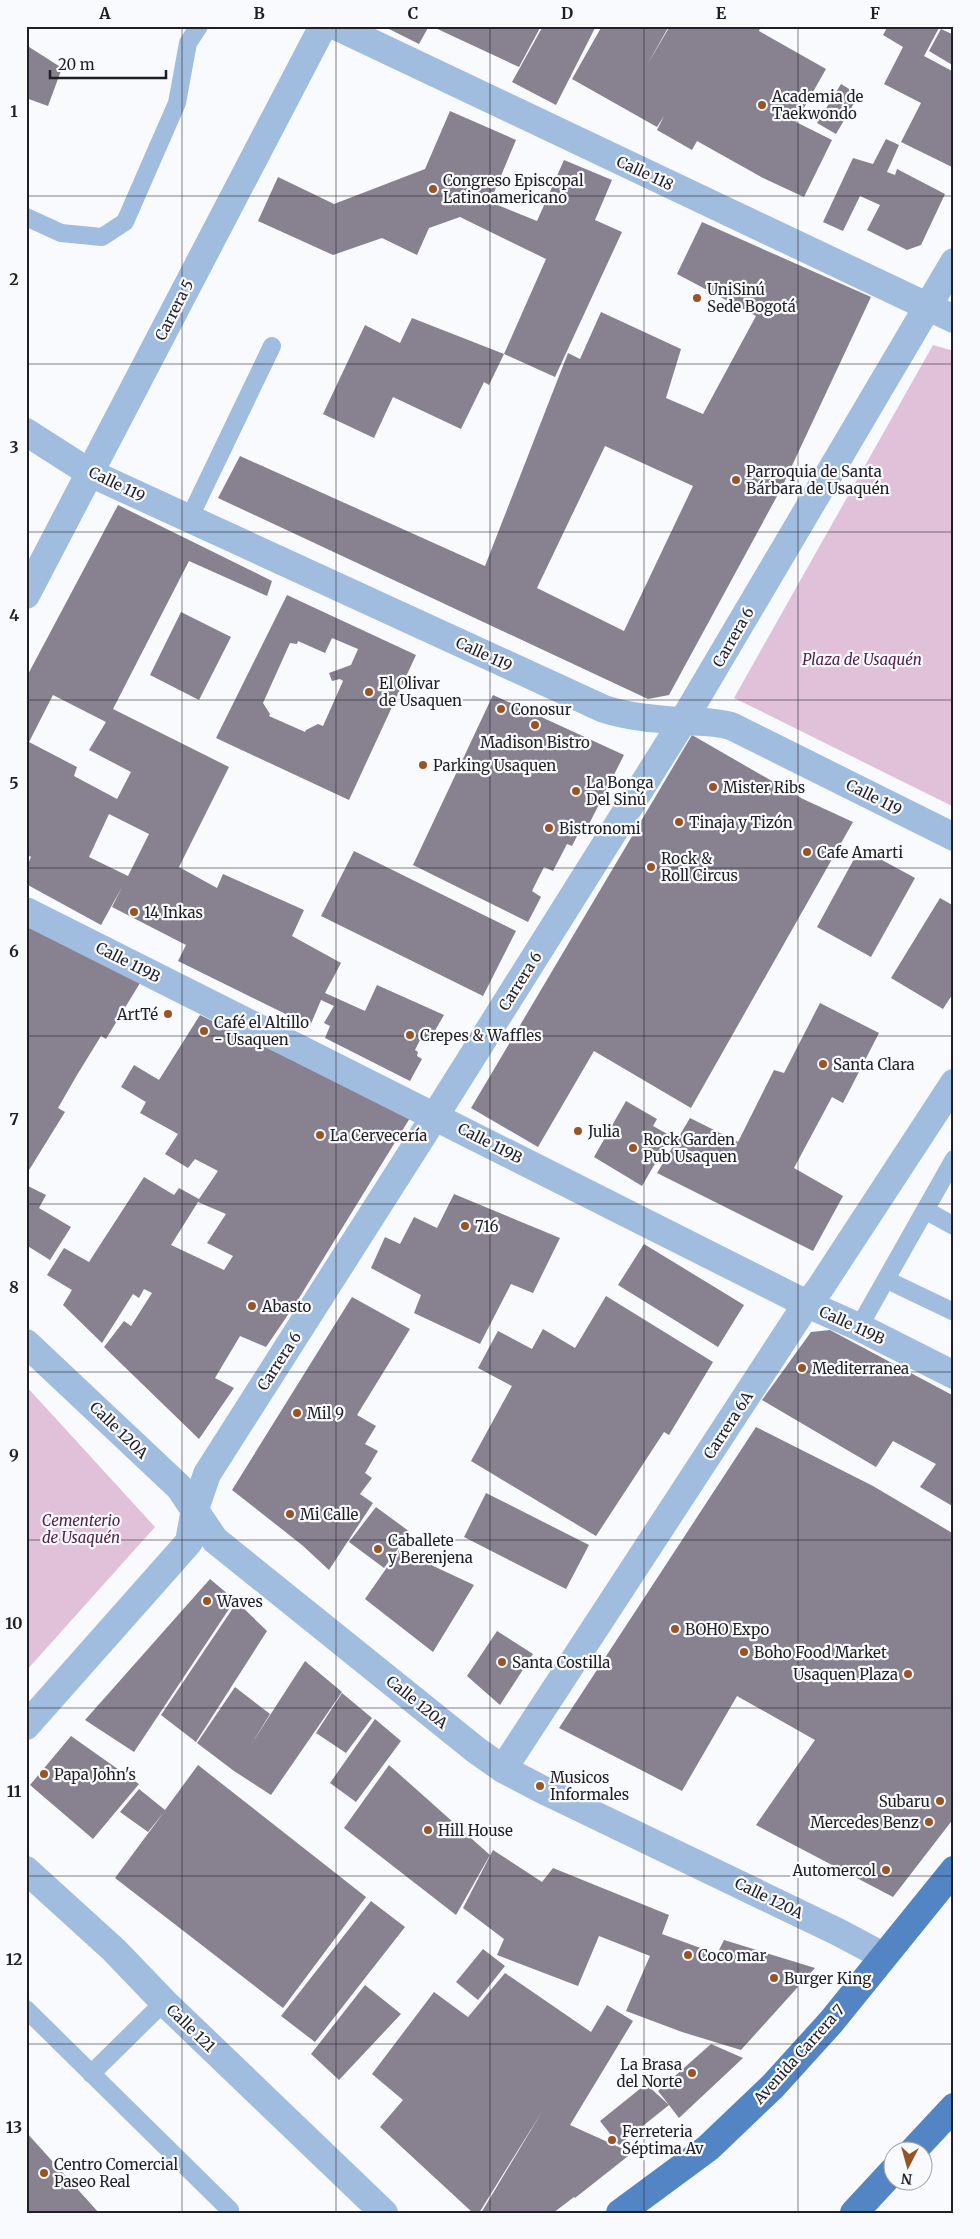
<svg xmlns="http://www.w3.org/2000/svg" width="980" height="2239" font-family="Merriweather,serif">
<style>
.green{fill:#e0c1d9}
.building{fill:#888190;fill-rule:evenodd}
.lines{fill:none;stroke-linecap:round;stroke-linejoin:round}
.service{stroke:#a0bcdf;stroke-width:18}
.minor{stroke:#a0bcdf;stroke-width:28}
.primary{stroke:#5385c4;stroke-width:28}
.grid{fill:none;stroke:#1f1f25;stroke-width:1;stroke-opacity:0.55}
.poi-dot{fill:#975424;stroke:#f9fafd;stroke-width:2}
.labels{text-anchor:middle;dominant-baseline:central;stroke-width:4.5;stroke-linejoin:round;paint-order:stroke}
.poi-label{font-size:15px;fill:#1f1f25;stroke:#f9fafd;text-anchor:start}
.street-label{font-size:15px;fill:#1f1f25;stroke:#f9fafd}
.park-label{font-size:15px;font-style:italic;fill:#56204e;stroke:#f9fafd}
.neatline{fill:none;stroke:#1f1f25;stroke-width:2}
.grid-label{font-size:16px;text-anchor:middle;font-weight:bold;fill:#1f1f25}
</style>
<rect width="100%" height="100%" fill="#f9fafd"/>
<path class="green" d="M933 345 954 351V807L734 698Z
M26 1386 155 1527 26 1671Z"/>
<path class="building" d="M383 26H429L419 44Z
M431 26H541L519 67Z
M543 26H596L556 105 512 82Z
M602 26H669L647 65 670 26H761L759 31 826 69 796 122 832 140 804 197 763 178 697 141 692 150 657 130 664 116 657 127 572 79Z
M888 26H940L924 56 954 72V168L901 142 921 103 884 84 903 47 883 35Z
M941 29 954 35V66L929 51Z
M26 45 62 68 48 106 26 98Z
M841 84 859 95 836 134 817 123Z
M450 111 516 140 490 202 537 221 564 160 612 180 595 220 622 232 555 377 504 354 546 259 460 217 429 228 417 255 382 238 333 255 258 221 278 177 334 204 425 169Z
M886 139 899 145 887 172 895 175 897 169 945 194 921 245 907 250 867 230 880 205 860 196 843 231 823 222 853 158 873 164Z
M702 222 871 297 782 487 669 695 648 699 218 498 240 456 485 566 568 353 580 359 601 312 681 349 666 398 703 414 756 316 677 274ZM605 446 693 486 624 631 537 588Z
M412 318 504 354 489 385 484 382 461 429 393 397 374 438 323 414 365 325 400 343Z
M118 505 272 581 267 596 189 561 113 709 229 767 179 867 217 888 223 874 304 910 292 936 341 963 325 993 365 1011 377 985 444 1015 429 1041 421 1038 415 1050 418 1052 417 1056 422 1059 410 1081 325 1038 330 1026 324 1023 334 1006 321 1000 310 1026 178 961 186 945 112 907 122 887 101 925 26 884V868L31 857 26 854V678ZM53 695 106 722 89 750 131 772 117 799 74 776 77 767 29 742ZM109 814 149 834 128 876 89 857Z
M287 595 416 655 349 800 216 738ZM332 638 358 649 351 665 329 673 332 681 340 679 343 681 323 726 318 724 306 730 305 732 269 716 270 714 263 703 290 643 297 644 298 641 325 653Z
M181 612 231 637 199 700 150 675Z
M493 695 624 755 587 828 582 826 572 846 567 844 553 871 544 867 532 891 541 897 528 922 413 865Z
M692 735 803 799 853 822 691 1108 594 1051 538 1147 471 1108Z
M860 848 915 878 871 957 817 927Z
M354 851 516 931 483 996 321 916Z
M940 898 954 906V992L943 1009 891 978Z
M26 926 140 983 106 1039 101 1036 77 1075 58 1108 65 1112 26 1175Z
M820 1003 879 1033 843 1103 832 1097 794 1168 843 1196 813 1251 657 1173 690 1118 738 1142 774 1070 784 1073Z
M200 1015 410 1118 296 1303 266 1347 240 1336 215 1378 234 1388 199 1439 104 1347 124 1321 131 1326 152 1293 144 1289 139 1298 133 1294 102 1343 63 1305 72 1290 47 1275 64 1248 89 1262 144 1177 174 1195 179 1188 199 1199 218 1171 195 1159 188 1168 165 1154 178 1134 140 1113 146 1102 121 1087 134 1065 159 1080ZM198 1202 226 1214 207 1243 233 1256 224 1270 171 1245Z
M626 1101 657 1119 653 1126 671 1136 642 1186 594 1157Z
M26 1185 46 1195 39 1208 71 1227 50 1260 26 1245V1232L29 1227 26 1225Z
M454 1194 560 1238 533 1293 511 1284 480 1344 414 1313 421 1295 371 1268 385 1237 400 1244 414 1217 437 1228Z
M644 1244 744 1305 718 1347 618 1285Z
M606 1296 713 1362 669 1435 664 1432 596 1536 471 1461 512 1386 478 1368 498 1331 532 1349 543 1329 575 1348Z
M352 1297 410 1329 357 1415 376 1426 365 1444 378 1451 365 1473 372 1478 360 1494 373 1503 329 1570 302 1545 232 1490Z
M830 1330 954 1396V1507L920 1487 936 1464 893 1441 876 1467 762 1400 811 1332Z
M756 1427 873 1486 954 1534V1818L893 1897 756 1825 815 1740 737 1696 682 1791 559 1728Z
M486 1493 589 1545 566 1589 464 1537Z
M376 1507 410 1532 384 1568 349 1542Z
M399 1550 474 1585 433 1652 365 1599Z
M210 1579 235 1600 134 1752 85 1720Z
M237 1602 267 1631 196 1742 161 1715Z
M497 1631 533 1654 500 1705 467 1676Z
M305 1661 342 1692 271 1795 234 1771 197 1743 235 1687 270 1714 252 1743Z
M342 1693 372 1718 346 1753 316 1733Z
M375 1719 401 1741 356 1802 330 1783Z
M71 1736 139 1784 93 1839 30 1785Z
M198 1765 366 1897 283 2008 115 1878 164 1812 148 1832 120 1812 139 1789 165 1810Z
M389 1765 490 1855 456 1915 344 1828Z
M493 1850 542 1882 553 1868 669 1915 662 1934 717 1954 724 1940 815 1968 741 2050 682 2032 626 2011 650 1956 599 1936 578 1986 497 1955 504 1939 463 1908Z
M371 1901 405 1927 315 2042 281 2016Z
M483 1949 505 1966 478 2000 456 1982Z
M505 1973 591 2032 607 2005 633 2021 570 2125 632 2153 575 2198 574 2197 553 2213H481L543 2110 479 2213H473L380 2127 403 2100 372 2074 434 1992 468 2017Z
M365 1985 401 2014 339 2080 311 2054Z
M711 2044 743 2058 679 2118 669 2105 619 2145 600 2121 646 2084 669 2105 658 2091Z
M26 2132 99 2213H26Z"/>
<g class="lines">
<path class="service" d="M26 217 61 233 102 237 125 222 177 103 188 43 199 26
M189 519 272 346
M925 1210 954 1226
M887 1280 954 1312
M859 1327 954 1159
M26 2009 230 2210 228 2213
M91 2074 164 2002"/>
<path class="minor" d="M336 26 954 319
M26 432 90 473 604 709C629 717 655 719 681 721 699 722 714 721 731 726L954 837
M26 595 323 26
M26 911 807 1304 859 1327 954 1375
M26 1343 179 1487 215 1540 476 1750 503 1769 547 1792 838 1932 883 1956
M26 1726 189 1542 195 1509 207 1474 435 1116 683 721 954 262
M503 1769 800 1314 820 1288 954 1083
M26 1870 114 1950 164 2002 384 2213"/>
<path class="primary" d="M912 2152 954 2107
M620 2213 708 2148 772 2087 831 2022 954 1870
M854 2213 892 2172"/>
</g>
<path class="grid" d="M182 26V2213M336 26V2213M490 26V2213M644 26V2213M798 26V2213M26 196H954M26 364H954M26 532H954M26 700H954M26 868H954M26 1036H954M26 1204H954M26 1372H954M26 1540H954M26 1708H954M26 1876H954M26 2044H954"/>
<g class="poi-dot">
<circle cx="762" cy="105" r="5"/>
<circle cx="433" cy="189" r="5"/>
<circle cx="697" cy="298" r="5"/>
<circle cx="736" cy="480" r="5"/>
<circle cx="369" cy="692" r="5"/>
<circle cx="501" cy="709" r="5"/>
<circle cx="535" cy="725" r="5"/>
<circle cx="423" cy="765" r="5"/>
<circle cx="713" cy="787" r="5"/>
<circle cx="576" cy="791" r="5"/>
<circle cx="679" cy="822" r="5"/>
<circle cx="549" cy="828" r="5"/>
<circle cx="807" cy="852" r="5"/>
<circle cx="651" cy="867" r="5"/>
<circle cx="134" cy="912" r="5"/>
<circle cx="168" cy="1014" r="5"/>
<circle cx="204" cy="1031" r="5"/>
<circle cx="410" cy="1035" r="5"/>
<circle cx="823" cy="1064" r="5"/>
<circle cx="578" cy="1131" r="5"/>
<circle cx="320" cy="1135" r="5"/>
<circle cx="633" cy="1148" r="5"/>
<circle cx="465" cy="1226" r="5"/>
<circle cx="252" cy="1306" r="5"/>
<circle cx="802" cy="1368" r="5"/>
<circle cx="297" cy="1413" r="5"/>
<circle cx="290" cy="1514" r="5"/>
<circle cx="378" cy="1549" r="5"/>
<circle cx="207" cy="1601" r="5"/>
<circle cx="675" cy="1629" r="5"/>
<circle cx="744" cy="1652" r="5"/>
<circle cx="502" cy="1662" r="5"/>
<circle cx="908" cy="1674" r="5"/>
<circle cx="44" cy="1774" r="5"/>
<circle cx="540" cy="1786" r="5"/>
<circle cx="940" cy="1801" r="5"/>
<circle cx="929" cy="1822" r="5"/>
<circle cx="428" cy="1830" r="5"/>
<circle cx="886" cy="1870" r="5"/>
<circle cx="688" cy="1955" r="5"/>
<circle cx="774" cy="1978" r="5"/>
<circle cx="692" cy="2073" r="5"/>
<circle cx="612" cy="2140" r="5"/>
<circle cx="44" cy="2173" r="5"/>
</g>
<g class="labels">
<g class="poi-label">
<text x="772" y="96">Academia de<tspan x="772" dy="17">Taekwondo</tspan></text>
<text x="443" y="180">Congreso Episcopal<tspan x="443" dy="17">Latinoamericano</tspan></text>
<text x="707" y="289">UniSinú<tspan x="707" dy="17">Sede Bogotá</tspan></text>
<text x="746" y="471">Parroquia de Santa<tspan x="746" dy="17">Bárbara de Usaquén</tspan></text>
<text x="379" y="683">El Olivar<tspan x="379" dy="17">de Usaquen</tspan></text>
<text x="511" y="709">Conosur</text>
<text x="535" y="742" text-anchor="middle">Madison Bistro</text>
<text x="433" y="765">Parking Usaquen</text>
<text x="586" y="782">La Bonga<tspan x="586" dy="17">Del Sinú</tspan></text>
<text x="723" y="787">Mister Ribs</text>
<text x="689" y="822">Tinaja y Tizón</text>
<text x="559" y="828">Bistronomi</text>
<text x="817" y="852">Cafe Amarti</text>
<text x="661" y="858">Rock &amp;<tspan x="661" dy="17">Roll Circus</tspan></text>
<text x="144" y="912">14 Inkas</text>
<text x="158" y="1014" text-anchor="end">ArtTé</text>
<text x="214" y="1022">Café el Altillo<tspan x="214" dy="17">- Usaquen</tspan></text>
<text x="420" y="1035">Crepes &amp; Waffles</text>
<text x="833" y="1064">Santa Clara</text>
<text x="588" y="1131">Julia</text>
<text x="330" y="1135">La Cervecería</text>
<text x="643" y="1139">Rock Garden<tspan x="643" dy="17">Pub Usaquen</tspan></text>
<text x="475" y="1226">716</text>
<text x="262" y="1306">Abasto</text>
<text x="812" y="1368">Mediterranea</text>
<text x="307" y="1413">Mil 9</text>
<text x="300" y="1514">Mi Calle</text>
<text x="388" y="1540">Caballete<tspan x="388" dy="17">y Berenjena</tspan></text>
<text x="217" y="1601">Waves</text>
<text x="685" y="1629">BOHO Expo</text>
<text x="754" y="1652">Boho Food Market</text>
<text x="512" y="1662">Santa Costilla</text>
<text x="898" y="1674" text-anchor="end">Usaquen Plaza</text>
<text x="54" y="1774">Papa John's</text>
<text x="550" y="1777">Musicos<tspan x="550" dy="17">Informales</tspan></text>
<text x="930" y="1801" text-anchor="end">Subaru</text>
<text x="919" y="1822" text-anchor="end">Mercedes Benz</text>
<text x="438" y="1830">Hill House</text>
<text x="876" y="1870" text-anchor="end">Automercol</text>
<text x="698" y="1955">Coco mar</text>
<text x="784" y="1978">Burger King</text>
<text x="682" y="2064" text-anchor="end">La Brasa<tspan x="682" dy="17">del Norte</tspan></text>
<text x="622" y="2131">Ferreteria<tspan x="622" dy="17">Séptima Av</tspan></text>
<text x="54" y="2164">Centro Comercial<tspan x="54" dy="17">Paseo Real</tspan></text>
</g>
<g class="street-label">
<text transform="translate(645 173) rotate(25)">Calle 118</text>
<text transform="translate(174 310) rotate(-63)">Carrera 5</text>
<text transform="translate(117 484) rotate(26)">Calle 119</text>
<text transform="translate(733 637) rotate(-60)">Carrera 6</text>
<text transform="translate(484 654) rotate(25)">Calle 119</text>
<text transform="translate(874 797) rotate(27)">Calle 119</text>
<text transform="translate(128 962) rotate(27)">Calle 119B</text>
<text transform="translate(520 981) rotate(-58)">Carrera 6</text>
<text transform="translate(490 1143) rotate(27)">Calle 119B</text>
<text transform="translate(852 1325) rotate(25)">Calle 119B</text>
<text transform="translate(279 1361) rotate(-57)">Carrera 6</text>
<text transform="translate(728 1425) rotate(-57)">Carrera 6A</text>
<text transform="translate(119 1430) rotate(44)">Calle 120A</text>
<text transform="translate(417 1702) rotate(39)">Calle 120A</text>
<text transform="translate(769 1898) rotate(26)">Calle 120A</text>
<text transform="translate(191 2028) rotate(44)">Calle 121</text>
<text transform="translate(799 2054) rotate(-48)">Avenida Carrera 7</text>
</g>
<g class="park-label">
<text x="862" y="659">Plaza de Usaquén</text>
<text x="81" y="1520">Cementerio<tspan x="81" dy="17">de Usaquén</tspan></text>
</g>
</g>
<rect width="980" height="2239" fill="none" stroke="#f9fafd" stroke-width="55"/>
<g transform="translate(908 2166) rotate(186)"><circle r="24" fill="#f9fafd" stroke="#a2a2a7"/>
<path d="M0-4L9 19L0 12L-9 19Z" fill="#975424"/>
<text y="-8" font-size="14" font-weight="bold" text-anchor="middle" fill="#1f1f25">N</text>
</g>
<path d="M50 70v8h116v-8" fill="none" stroke="#1f1f25" stroke-width="2.5"/>
<text x="58" y="70" font-size="15" fill="#1f1f25" stroke="#f9fafd" stroke-width="4" paint-order="stroke">20 m</text>
<rect x="28" y="28" width="924" height="2184" class="neatline"/>
<g class="grid-label">
<text x="105" y="19">A</text>
<text x="259" y="19">B</text>
<text x="413" y="19">C</text>
<text x="567" y="19">D</text>
<text x="721" y="19">E</text>
<text x="875" y="19">F</text>
<text x="14" y="117">1</text>
<text x="14" y="285">2</text>
<text x="14" y="453">3</text>
<text x="14" y="621">4</text>
<text x="14" y="789">5</text>
<text x="14" y="957">6</text>
<text x="14" y="1125">7</text>
<text x="14" y="1293">8</text>
<text x="14" y="1461">9</text>
<text x="14" y="1629">10</text>
<text x="14" y="1797">11</text>
<text x="14" y="1965">12</text>
<text x="14" y="2133">13</text>
</g>
</svg>
